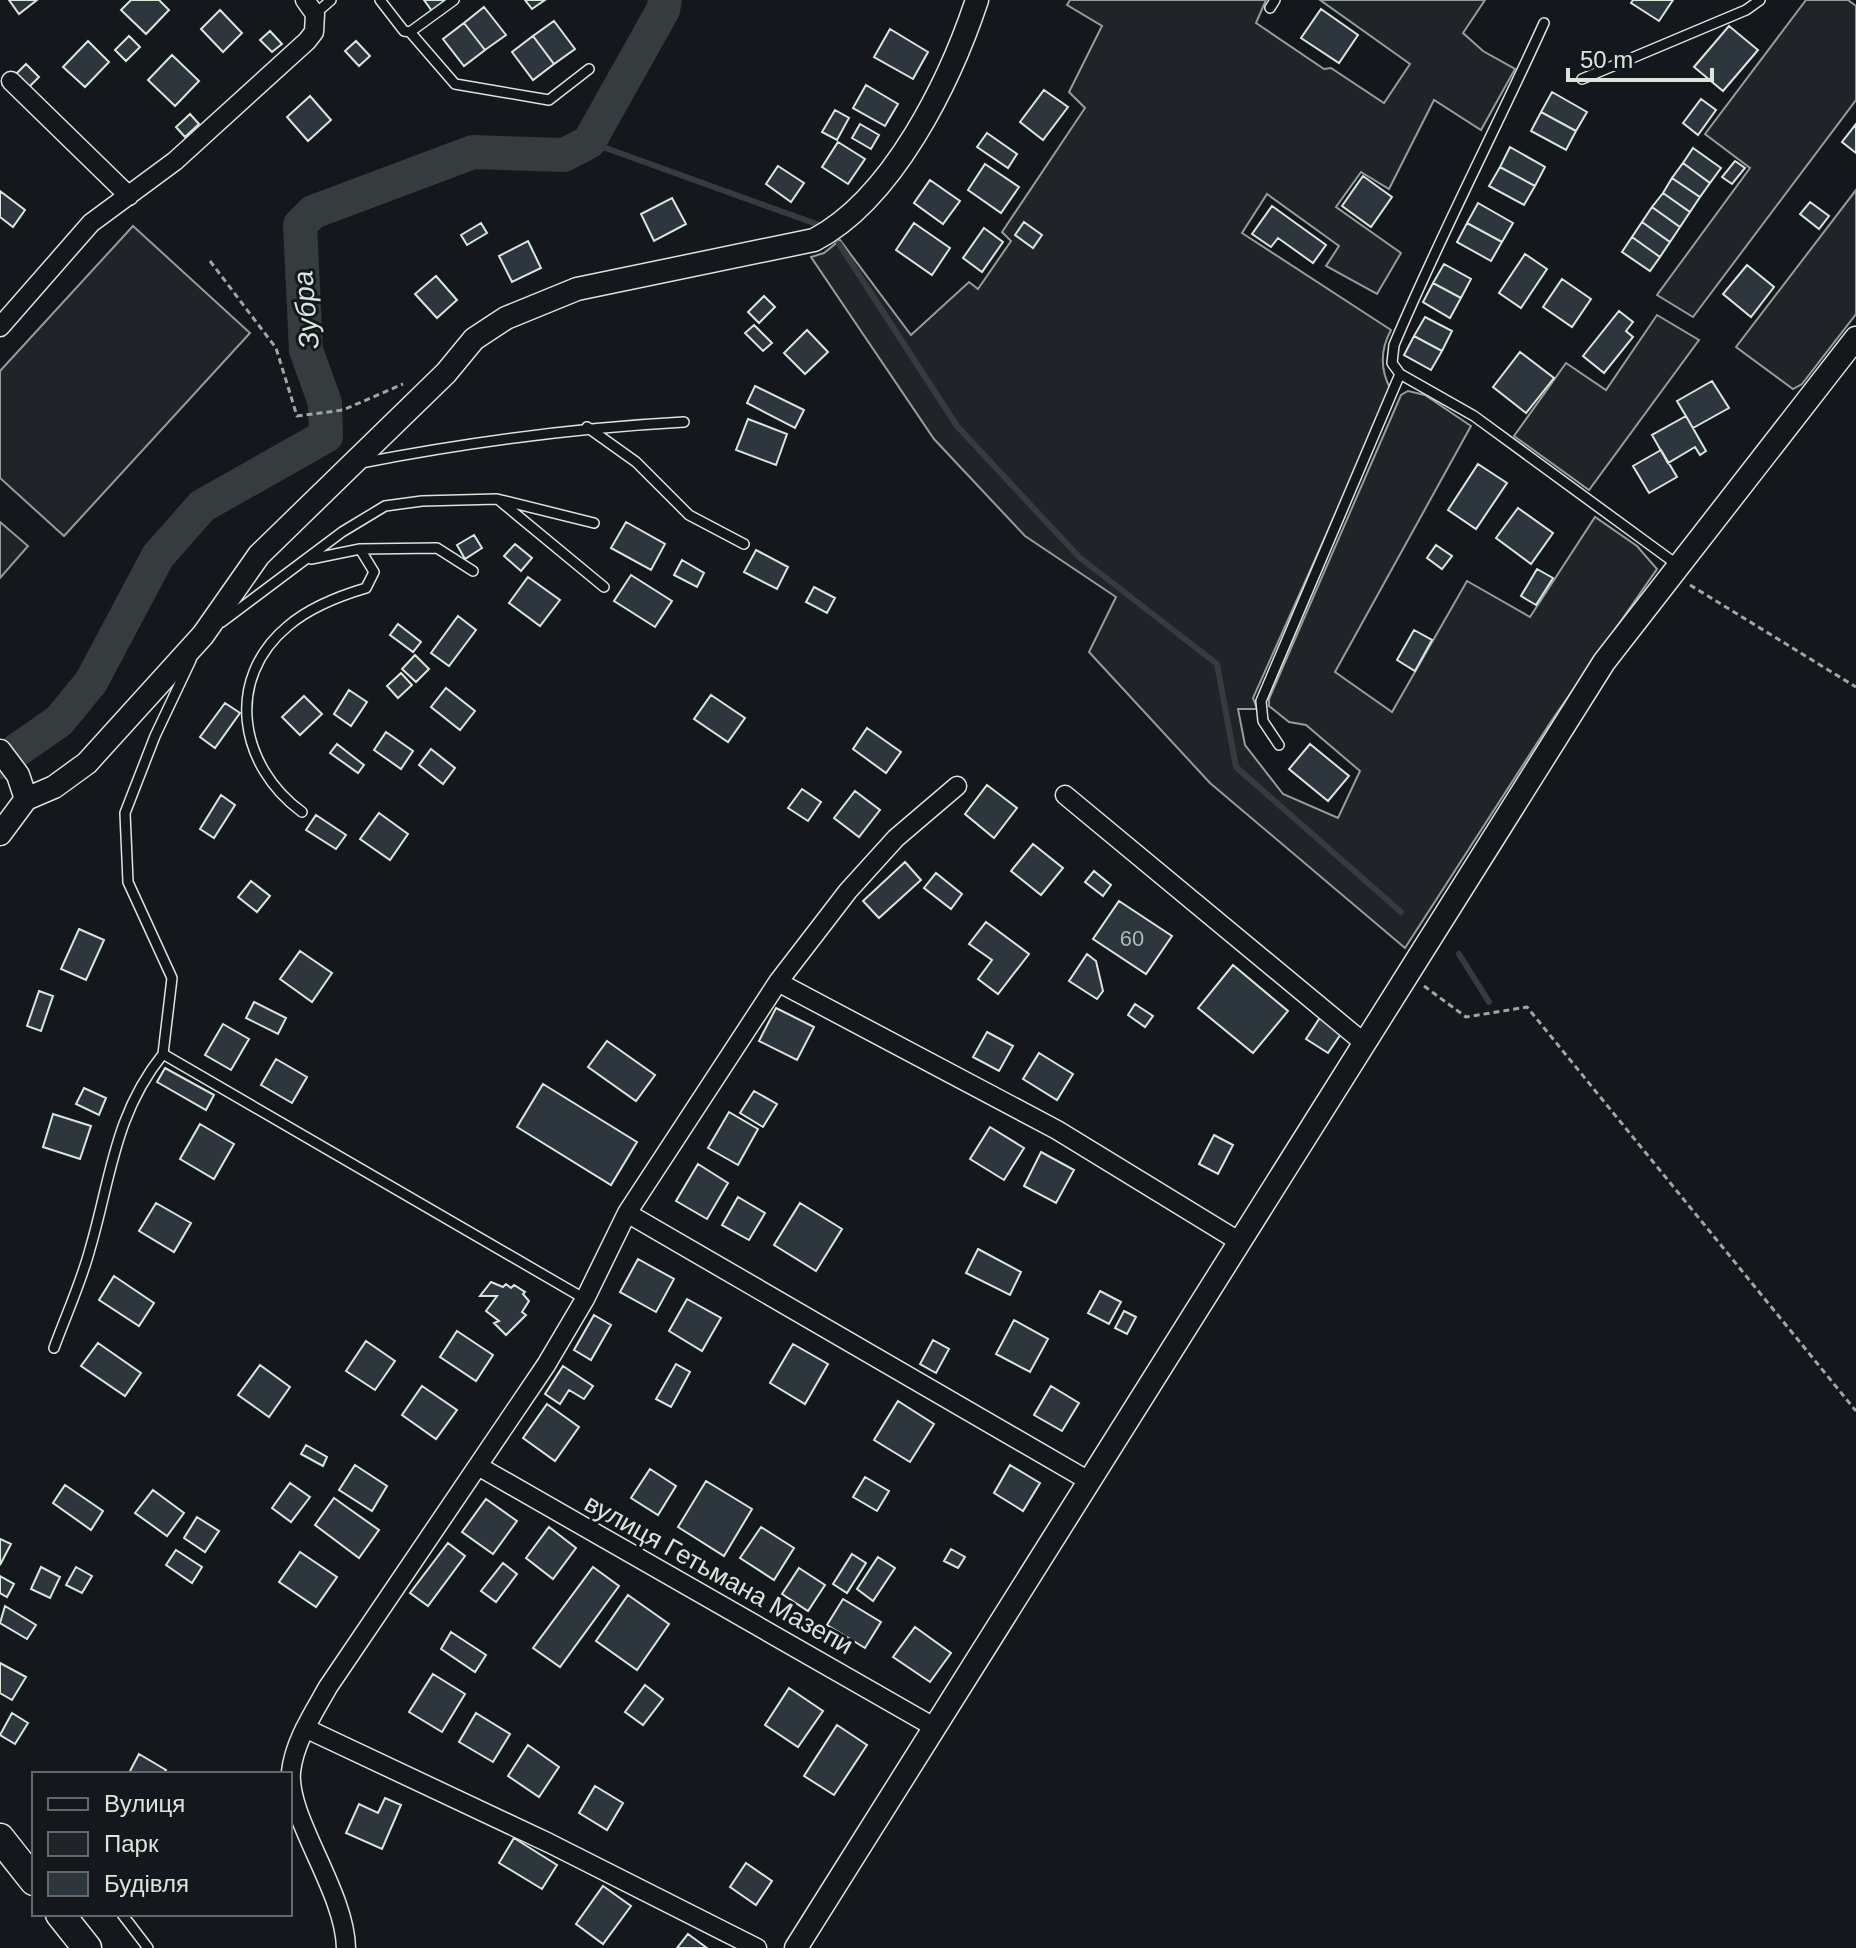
<svg xmlns="http://www.w3.org/2000/svg" width="1856" height="1948" font-family="Arial,sans-serif">
<style>
.green{fill:#202428;stroke:#939e99;stroke-width:2}
.lines{fill:none;stroke-linecap:round;stroke-linejoin:round}
.stream{stroke:#363b3e;stroke-width:6}
.river{stroke:#363b3e;stroke-width:34}
.building{fill:#2c363c;stroke:#d8e6dc;stroke-width:2}
.service-casing{stroke:#d8e6dc;stroke-width:12}
.minor-casing{stroke:#d8e6dc;stroke-width:21}
.tertiary-casing{stroke:#d8e6dc;stroke-width:25}
.trunk-casing{stroke:#d8e6dc;stroke-width:31}
.path{stroke:#9da8a2;stroke-width:3;stroke-dasharray:6 4;stroke-linecap:butt}
.service{stroke:#14181c;stroke-width:9}
.minor{stroke:#14181c;stroke-width:18}
.tertiary{stroke:#14181c;stroke-width:22}
.trunk{stroke:#14181c;stroke-width:28}
.labels{text-anchor:middle;dominant-baseline:central;stroke-width:6;stroke-linejoin:round;paint-order:stroke}
.number-label{font-size:22px;fill:#adbab4}
.street-label{font-size:26px;fill:#d8e6dc;stroke:#14181c}
.water-label{font-size:28px;font-style:italic;fill:#d8e6dc;stroke:#14181c}
</style>
<rect width="100%" height="100%" fill="#14181c"/>
<path class="green" d="M1070 0H1266L1256 23 1324 69 1331 68 1384 103 1410 64 1320 0H1485L1463 33 1483 51 1515 69 1481 130 1434 100 1389 189 1361 172 1336 207 1401 253 1377 294 1326 266 1339 246 1267 194 1242 233 1391 330C1380 350 1380 370 1391 390L1253 698 1257 709H1238L1245 745 1283 794 1338 818 1360 771 1306 725 1289 722 1269 706V699L1401 395 1408 391 1425 395 1471 426 1335 672 1392 712 1467 581 1530 617 1595 517 1637 546 1657 569 1552 720 1405 948 1210 783 1089 652 1116 597 1025 536 934 439 811 257 824 253 840 240 911 335 969 282 978 289 1011 241 1002 232 1085 108 1069 92 1102 26 1067 5Z
M1806 0H1848L1856 6V100L1693 317 1657 295 1750 168 1705 134Z
M1856 190V314L1802 384 1793 389 1736 347Z
M133 226 250 333 64 536 0 478V371Z
M1657 315 1699 340 1589 490 1514 436 1566 363 1606 390Z
M0 522 28 546 0 578Z"/>
<g class="lines">
<path class="stream" d="M589 142 822 226
M839 244 957 426 1079 557 1217 664 1236 767 1401 912
M1459 954 1489 1002"/>
<path class="river" d="M0 762 59 721 91 682 158 556 202 506 326 436 325 403 306 350 300 225 313 212 473 152 564 155 589 142 663 10 665 0"/>
</g>
<path class="building" d="M9 0H37L19 14Z
M131 0H159L169 10 146 34 121 10Z
M424 0H447L432 11Z
M525 0H545L532 9Z
M1633 0H1673L1659 21 1631 3Z
M484 7 506 35 485 50 464 23Z
M1321 9 1358 35 1339 63 1301 38Z
M220 10 242 33 223 52 201 29Z
M554 21 575 49 554 64 533 36Z
M464 23 485 50 464 66 443 39Z
M1729 26 1758 50 1723 91 1694 67Z
M890 29 928 52 913 79 874 57Z
M270 31 282 44 272 52 260 40Z
M129 36 140 47 126 61 115 50Z
M533 36 554 64 533 80 512 52Z
M88 41 109 62 85 87 63 67Z
M356 41 370 56 359 66 345 51Z
M172 55 199 81 175 106 148 80Z
M26 64 39 77 28 88 15 75Z
M866 85 898 104 885 126 853 108Z
M1044 90 1068 107 1043 140 1020 122Z
M1552 92 1587 112 1576 131 1541 112Z
M310 96 331 120 308 141 287 117Z
M1701 99 1716 110 1698 135 1683 123Z
M835 110 849 118 837 140 822 132Z
M1541 112 1576 131 1566 150 1531 131Z
M190 114 199 124 185 137 176 127Z
M860 124 879 135 871 149 852 138Z
M1856 124V153L1842 142Z
M987 133 1017 154 1008 168 977 147Z
M838 142 865 159 848 184 822 167Z
M1510 147 1545 167 1535 186 1500 167Z
M1693 148 1721 168 1710 183 1683 163Z
M1735 161 1745 168 1732 184 1722 177Z
M1683 163 1710 183 1700 197 1672 178Z
M985 164 1019 187 1001 213 968 190Z
M778 166 804 183 791 202 766 184Z
M1500 167 1535 186 1524 205 1489 186Z
M1363 176 1392 197 1371 227 1342 206Z
M1672 178 1700 197 1690 212 1663 193Z
M930 180 960 201 943 224 914 203Z
M0 191 25 210 13 227 0 217Z
M1663 193 1690 212 1680 227 1652 207Z
M672 198 686 224 654 241 641 214Z
M1810 202 1829 216 1819 229 1800 214Z
M1478 203 1513 223 1502 242 1467 223Z
M1272 206 1326 245 1313 263 1278 238 1271 247 1252 234Z
M1652 207 1680 227 1670 242 1642 222Z
M1024 222 1042 235 1033 248 1015 235Z
M1642 222 1670 242 1660 257 1632 237Z
M481 223 487 233 467 245 461 235Z
M914 223 950 248 932 275 896 250Z
M1467 223 1502 242 1491 261 1457 242Z
M984 228 1003 242 982 272 963 258Z
M1632 237 1660 257 1650 271 1622 252Z
M528 241 541 268 512 282 499 256Z
M1525 254 1547 269 1521 308 1499 293Z
M1444 264 1471 279 1461 298 1433 283Z
M1747 265 1774 287 1751 317 1723 294Z
M436 276 457 300 437 318 415 294Z
M1562 279 1591 299 1572 327 1543 307Z
M1433 283 1461 298 1450 318 1423 302Z
M764 296 775 307 759 323 748 312Z
M1619 311 1633 322 1626 331 1633 337 1604 373 1583 356Z
M1425 317 1452 331 1442 351 1414 336Z
M754 325 772 343 763 351 745 333Z
M807 330 828 352 805 374 784 353Z
M1414 336 1442 351 1431 370 1404 355Z
M1520 352 1554 378 1526 413 1493 387Z
M1712 381 1729 408 1693 428 1677 401Z
M755 386 804 410 795 428 747 403Z
M1686 416 1706 451 1700 455 1695 447 1668 463 1652 435Z
M748 419 787 434 776 465 736 450Z
M1661 450 1677 477 1649 493 1633 466Z
M1478 464 1507 483 1476 529 1448 510Z
M1518 508 1553 533 1531 564 1496 538Z
M626 522 665 544 651 570 611 548Z
M474 535 482 548 465 559 457 545Z
M515 544 532 558 521 571 504 556Z
M1436 545 1452 556 1442 569 1427 558Z
M756 550 788 567 777 589 744 572Z
M682 560 704 573 697 587 674 575Z
M1537 569 1553 578 1536 605 1521 596Z
M631 575 672 601 655 627 614 601Z
M528 577 560 600 540 626 509 603Z
M814 587 835 598 827 613 806 602Z
M458 616 476 630 449 666 431 653Z
M398 624 421 642 413 652 390 635Z
M1414 630 1432 640 1415 671 1397 660Z
M415 655 429 669 416 682 402 669Z
M401 673 412 685 398 698 387 686Z
M446 688 475 711 460 730 431 707Z
M349 690 367 702 351 726 334 714Z
M711 695 745 718 728 742 694 719Z
M304 696 322 714 300 735 282 717Z
M225 703 240 713 215 748 200 737Z
M867 728 901 752 886 773 853 749Z
M386 732 413 751 401 769 374 750Z
M337 744 364 765 358 773 330 753Z
M1310 744 1349 776 1328 801 1289 769Z
M431 749 455 768 443 784 419 765Z
M987 785 1017 808 994 838 965 814Z
M802 789 821 802 808 821 788 808Z
M855 791 880 810 859 837 834 818Z
M221 795 235 805 214 838 200 829Z
M379 813 408 834 390 860 360 839Z
M316 815 346 835 336 849 306 830Z
M1033 844 1063 868 1041 895 1011 871Z
M905 862 921 880 879 918 863 901Z
M1094 871 1111 885 1103 896 1085 882Z
M936 873 962 894 951 909 924 888Z
M251 881 270 896 257 912 238 897Z
M1119 901 1172 936 1146 974 1093 939Z
M986 922 1029 954 998 994 978 979 992 960 969 944Z
M79 929 104 940 86 980 61 969Z
M300 951 332 973 312 1002 280 979Z
M1087 954 1096 961 1103 991 1097 999 1069 981Z
M1233 965 1288 1011 1253 1053 1198 1008Z
M39 991 53 996 41 1031 27 1026Z
M254 1002 286 1018 278 1034 246 1018Z
M1135 1004 1153 1016 1145 1027 1128 1015Z
M776 1008 814 1027 797 1060 759 1041Z
M1323 1013 1345 1028 1328 1053 1306 1039Z
M223 1024 249 1039 231 1070 205 1055Z
M987 1032 1013 1046 999 1071 973 1057Z
M607 1041 655 1075 636 1101 588 1067Z
M1039 1053 1073 1074 1057 1100 1023 1079Z
M276 1059 307 1077 292 1103 261 1085Z
M165 1068 214 1095 206 1110 157 1082Z
M543 1084 637 1142 611 1185 517 1127Z
M84 1088 106 1098 99 1115 76 1104Z
M754 1091 777 1104 763 1127 740 1113Z
M729 1112 758 1129 738 1165 708 1148Z
M53 1114 91 1126 80 1159 43 1147Z
M200 1124 234 1144 214 1179 180 1159Z
M990 1127 1024 1148 1004 1180 970 1159Z
M1214 1135 1233 1145 1218 1174 1199 1164Z
M1041 1152 1074 1170 1056 1203 1024 1186Z
M698 1164 728 1183 707 1219 676 1201Z
M738 1197 765 1213 749 1240 722 1225Z
M156 1203 191 1223 174 1252 139 1231Z
M800 1203 842 1229 816 1271 774 1245Z
M978 1249 1021 1272 1010 1295 966 1273Z
M638 1259 674 1279 656 1312 620 1292Z
M114 1276 154 1303 139 1326 99 1300Z
M491 1282 503 1287 506 1284 511 1288 514 1285 525 1292 523 1294 529 1301 522 1312 526 1315 506 1335 494 1323 499 1321 486 1311 497 1296H480Z
M1100 1291 1121 1302 1109 1324 1088 1313Z
M687 1299 721 1318 702 1351 669 1331Z
M1124 1311 1136 1317 1127 1334 1115 1328Z
M594 1315 611 1325 591 1360 574 1350Z
M1014 1320 1048 1339 1030 1372 996 1354Z
M457 1331 493 1355 476 1381 440 1357Z
M933 1340 949 1349 936 1373 920 1364Z
M366 1341 395 1361 375 1390 346 1371Z
M98 1343 141 1373 125 1396 81 1366Z
M793 1344 828 1364 805 1404 770 1383Z
M676 1364 690 1372 671 1407 656 1399Z
M260 1365 290 1387 269 1417 238 1395Z
M563 1366 593 1386 584 1399 569 1390 560 1404 545 1394Z
M422 1386 457 1410 436 1439 402 1415Z
M1051 1386 1079 1403 1062 1431 1034 1415Z
M898 1401 934 1424 910 1462 874 1440Z
M547 1404 579 1427 555 1461 523 1438Z
M306 1445 327 1457 323 1466 301 1454Z
M355 1465 387 1486 372 1511 339 1490Z
M1010 1465 1040 1483 1023 1511 994 1493Z
M650 1469 676 1486 658 1515 631 1498Z
M865 1477 889 1491 877 1511 853 1497Z
M706 1481 752 1509 724 1556 678 1527Z
M290 1483 310 1497 291 1522 272 1508Z
M65 1485 103 1511 91 1530 53 1503Z
M153 1490 184 1513 167 1536 135 1513Z
M334 1498 379 1530 359 1558 315 1525Z
M486 1499 517 1521 493 1554 462 1532Z
M197 1517 219 1531 205 1552 184 1538Z
M549 1527 576 1548 553 1579 526 1558Z
M761 1527 794 1548 774 1580 740 1558Z
M0 1539 11 1544 0 1565Z
M448 1543 465 1556 428 1606 410 1593Z
M951 1549 965 1557 958 1568 944 1561Z
M176 1550 202 1567 192 1583 166 1565Z
M300 1552 337 1577 316 1607 279 1582Z
M852 1554 866 1563 847 1593 833 1584Z
M878 1557 895 1568 873 1601 857 1589Z
M503 1563 517 1574 496 1602 481 1591Z
M41 1567 60 1577 50 1598 31 1589Z
M76 1567 92 1576 82 1593 66 1585Z
M593 1567 619 1586 560 1667 533 1648Z
M799 1568 825 1585 808 1611 782 1594Z
M0 1576 14 1584 7 1597 0 1593Z
M628 1595 669 1624 637 1670 596 1641Z
M843 1599 881 1622 865 1648 827 1625Z
M5 1606 36 1625 27 1639 0 1623Z
M915 1627 951 1653 930 1682 893 1657Z
M451 1632 486 1655 475 1672 441 1649Z
M0 1663 26 1677 12 1700 0 1693Z
M433 1674 465 1694 442 1732 409 1712Z
M645 1685 663 1699 643 1725 625 1712Z
M789 1688 823 1711 798 1747 765 1725Z
M12 1713 28 1723 15 1744 0 1735Z
M476 1713 510 1734 493 1762 459 1742Z
M837 1725 867 1745 834 1795 804 1776Z
M528 1745 559 1767 539 1797 508 1776Z
M139 1754 166 1770 163 1774 129 1773Z
M595 1786 623 1803 607 1830 579 1813Z
M385 1798 401 1805 382 1849 346 1833 359 1804 378 1813Z
M514 1838 557 1865 542 1889 499 1863Z
M746 1863 772 1881 756 1905 730 1887Z
M603 1886 631 1906 603 1944 576 1924Z
M688 1934 707 1948H677Z"/>
<g class="lines">
<defs>
<path id="service" d="M380 0 404 31 410 32 454 0
M1270 8 1275 0
M315 14 331 0
M410 32 455 84 549 100 589 69
M1582 79 1746 10 1760 0
M1400 374 1392 363 1394 345C1440 236 1495 131 1544 23
M587 427 636 462 689 515 744 544
M361 463C469 442 574 428 684 422
M500 501 604 587
M360 549 437 548 473 571
M222 622 342 532 385 506 422 501 497 499 594 523
M191 660 155 736 125 813 128 882 172 978 163 1054 585 1299
M1279 745 1263 721 1261 701 1400 374 1474 416 1679 566
M302 812C239 766 224 679 288 626 309 608 339 596 366 588L374 572 360 549 311 559
M54 1348C66 1315 81 1283 90 1249 111 1178 114 1115 163 1054
M122 1914 148 1948"/>
<path id="minor" d="M11 81 129 196
M0 327 91 223 175 161 307 41 314 32 315 14 305 0
M1065 795 1363 1042
M778 982 1057 1130 1240 1242
M627 1213 1089 1481
M478 1466 934 1727
M305 1728 549 1843 757 1948
M346 1948C345 1891 287 1818 291 1772 294 1742 314 1712 328 1687L546 1365 585 1299 627 1213 778 982 848 891 896 838 957 786"/>
<path id="tertiary" d="M0 751 18 775 26 799
M0 834 26 799 54 787 87 763 203 635 259 555 446 373 474 339 506 318 577 289 814 240C893 199 950 81 977 0
M796 1948 1604 662 1856 338"/>
<path id="trunk" d="M0 1838 34 1881
M60 1914 87 1948"/>
</defs>
<use href="#service" class="service-casing"/>
<use href="#minor" class="minor-casing"/>
<use href="#tertiary" class="tertiary-casing"/>
<use href="#trunk" class="trunk-casing"/>
<path class="path" d="M210 261 276 348 297 416 343 410 403 384
M1690 585 1856 687
M1424 986 1466 1017 1527 1007 1856 1411"/>
<use href="#service" class="service"/>
<use href="#minor" class="minor"/>
<use href="#tertiary" class="tertiary"/>
<use href="#trunk" class="trunk"/>
</g>
<g class="labels">
<g class="number-label">
<text x="1132" y="938">60</text>
</g>
<g class="street-label">
<text transform="translate(719 1574) rotate(29)">вулиця Гетьмана Мазепи</text>
</g>
<g class="water-label">
<text transform="translate(306 310) rotate(-95)">Зубра</text>
</g>
</g>
<rect x="32" y="1772" width="260" height="144" fill="#14181c" stroke="#626a69" stroke-width="2"/>
<rect x="48" y="1798" width="40" height="12" fill="#14181c" stroke="#626a69" stroke-width="2"/>
<text x="104" y="1812" font-size="24" fill="#d8e6dc">Вулиця</text>
<rect x="48" y="1832" width="40" height="24" fill="#202428" stroke="#626a69" stroke-width="2"/>
<text x="104" y="1852" font-size="24" fill="#d8e6dc">Парк</text>
<rect x="48" y="1872" width="40" height="24" fill="#2c363c" stroke="#626a69" stroke-width="2"/>
<text x="104" y="1892" font-size="24" fill="#d8e6dc">Будівля</text>
<path d="M1568 68v12h144v-12" fill="none" stroke="#d8e6dc" stroke-width="4"/>
<text x="1580" y="68" font-size="24" fill="#d8e6dc" stroke="#14181c" stroke-width="6" paint-order="stroke">50 m</text>
</svg>
